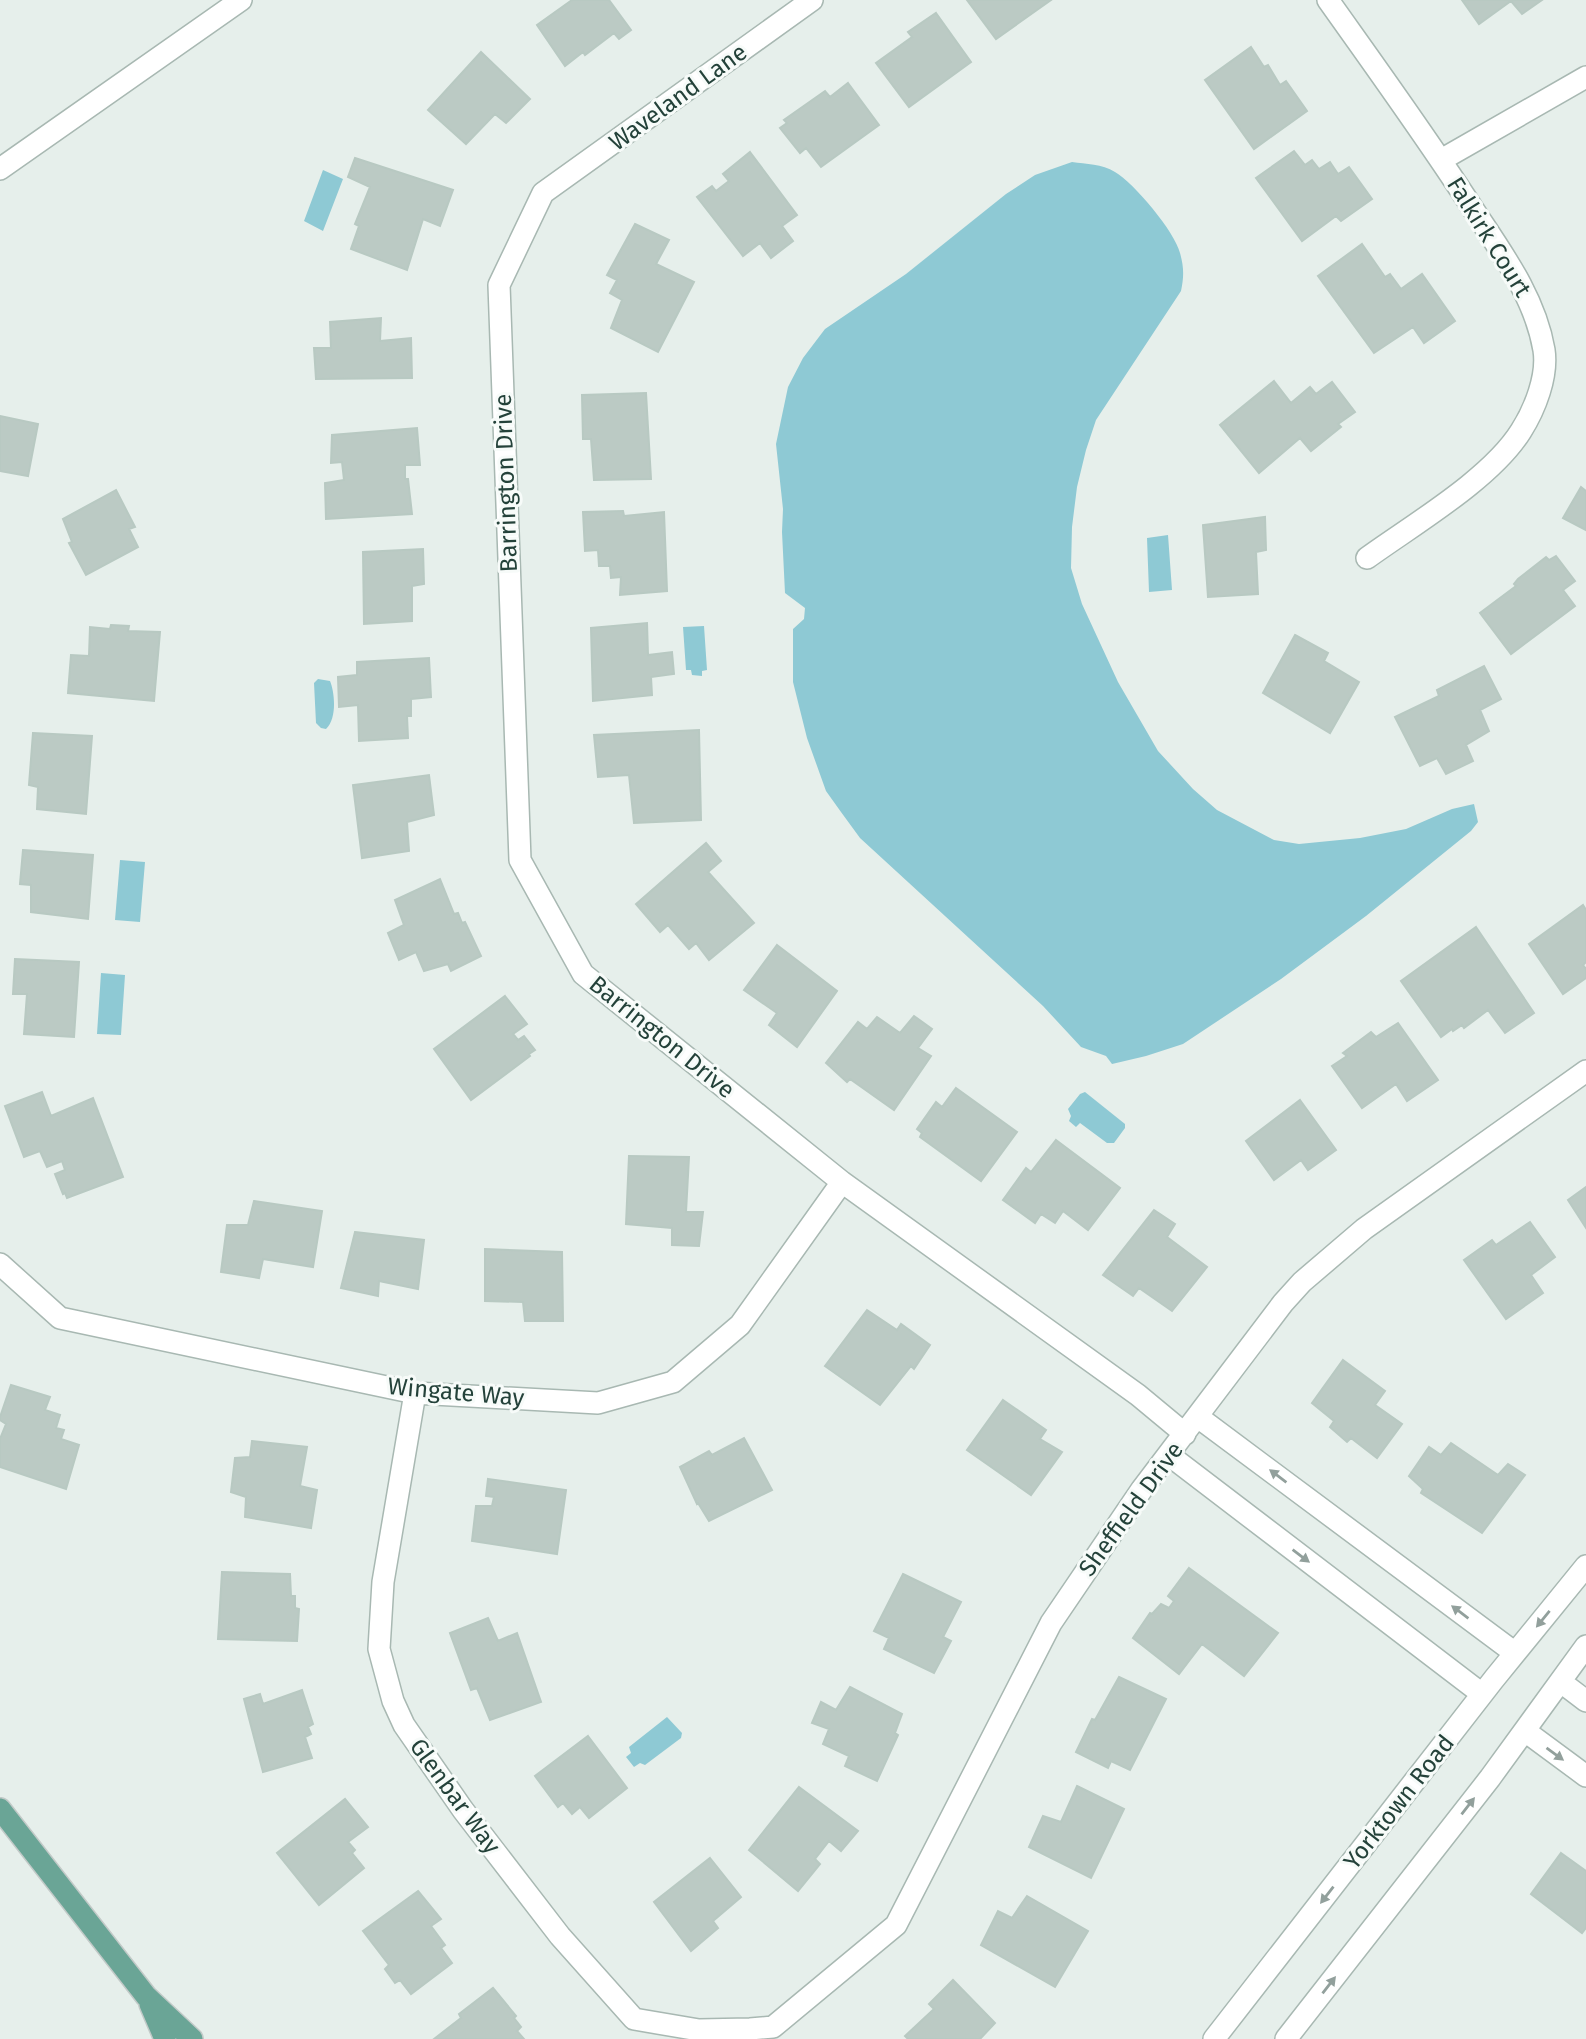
<svg xmlns="http://www.w3.org/2000/svg" width="1586" height="2039" font-family="'Fira Sans',sans-serif">
<style>
.water{fill:#8ec9d4}
.building{fill:#bbcac4;stroke:#b8c9c2;stroke-width:2}
.lines{fill:none;stroke-linecap:round;stroke-linejoin:round}
.minor-casing{stroke:#a8b8b2;stroke-width:24}
.major-casing{stroke:#c2cac8;stroke-width:24}
.minor{stroke:#fff;stroke-width:21}
.major{stroke:#6aa596;stroke-width:21}
.oneway{fill:#92a09c}
.labels{text-anchor:middle;dominant-baseline:central;stroke-width:6;stroke-linejoin:round;paint-order:stroke}
.street-label{font-size:24px;fill:#24423a;stroke:#f7fbf9}
</style>
<rect width="100%" height="100%" fill="#e6efeb"/>
<path class="water" d="M1072 162C1086 164 1102 164 1115 172 1134 183 1175 232 1180 253 1184 267 1184 277 1181 291L1096 420 1086 450 1077 487 1072 527 1071 568 1082 604 1118 682 1158 751 1193 789 1217 810 1274 840 1299 844 1360 838 1406 829 1452 809 1474 804 1478 822 1471 831 1366 916 1281 979 1183 1044 1146 1056 1112 1064 1106 1056 1081 1047 1043 1006 860 838 841 812 826 791 807 738 793 682V629L804 619 805 608 785 593 782 532 783 509 776 444 788 387 803 358 825 329 906 274 1006 194 1035 175Z
M323 170 343 179 323 231 304 221Z
M1168 535 1172 590 1149 592 1147 538Z
M704 626 707 670 702 671V676L692 675 691 670H686L683 627Z
M318 679 330 681C335 693 337 719 326 729L321 728 316 723 314 683Z
M120 860 145 862 140 922 115 920Z
M101 973 125 975 121 1035 97 1034Z
M1085 1092 1125 1124V1128L1114 1143H1107L1080 1123 1076 1127 1069 1121 1071 1116 1068 1109 1080 1094Z
M667 1717 682 1733 681 1738 645 1765 640 1763 634 1767 626 1757 631 1753 629 1747Z"/>
<path class="building" d="M572 0H609L631 30 619 39 614 33 585 55 583 52 565 66 537 25Z
M967 0H1051L996 39Z
M1462 0H1542L1522 14 1511 1 1479 24Z
M936 13 971 62 909 107 876 63 912 37 908 32Z
M1251 47 1264 67 1268 65 1280 85 1286 81 1307 111 1254 149 1205 80Z
M481 52 530 99 506 123 495 114 466 144 428 110Z
M848 83 879 125 821 167 806 148 800 153 780 128 787 123 784 120 825 91 830 97Z
M1294 151 1305 165 1312 160 1319 169 1330 162 1338 174 1349 167 1372 199 1341 221 1336 216 1302 241 1256 178Z
M750 152 797 215 782 226 793 241 771 258 760 243 743 256 697 197 712 186 716 191 729 181 723 174Z
M355 158 453 190 440 226 423 219 407 270 351 249 359 226 355 224 370 187 348 177Z
M635 224 669 240 656 264 694 282 658 352 611 328 622 300 610 293 617 280 607 275Z
M1362 244 1385 277 1390 274 1401 289 1422 274 1455 321 1424 343 1413 327 1374 353 1318 276Z
M381 318 380 341 411 338 412 378 316 379 314 348H331L330 322Z
M1274 381 1291 403 1310 387 1316 394 1332 382 1355 412 1338 424 1341 427 1311 451 1300 438 1259 473 1220 425Z
M646 393 651 479 594 480 591 439H583L582 395Z
M0 416 38 424 28 476 0 471Z
M417 428 420 465H405V479H408L412 514 326 519 325 483 344 480 342 462 331 463 332 435Z
M1581 487 1586 491V530L1563 518Z
M116 490 135 527 129 529 138 547 86 575 69 543 72 542 63 519Z
M623 511 624 516 664 512 667 591 620 595 621 577 611 578 610 566H599L598 550 585 551 583 512Z
M1265 517 1266 550 1256 552 1258 594 1208 597 1203 525Z
M423 549 424 584 412 586V621L364 624 363 552Z
M1556 556 1575 581 1563 590 1575 606 1511 654 1480 613 1516 586 1514 584 1518 579 1546 557 1549 560Z
M647 623 648 655 672 652 674 674 651 677 652 695 593 701 591 628Z
M111 625 129 626 128 631 160 632 154 701 68 693 71 655 89 656 90 627 110 629Z
M1295 635 1328 653 1324 661 1359 682 1330 733 1263 693Z
M429 658 431 697 411 699V716H407L408 738 359 741 358 705 339 707 338 677 357 675V662Z
M1484 666 1501 699 1480 710 1489 731 1466 745 1473 761 1446 774 1437 758 1420 766 1395 717 1439 696 1437 690Z
M699 730 701 820 634 823 629 775 598 777 594 735Z
M33 733 92 736 86 814 37 809 38 787 29 785Z
M429 775 434 815 407 822 409 851 362 858 353 785Z
M706 843 721 861 708 872 754 923 709 960 696 943 689 949 668 925 660 932 636 904Z
M23 850 93 855 88 919 31 912V885L20 884Z
M440 879 454 914 458 913 462 923 465 922 481 956 451 971 448 964 424 971 416 952 399 960 388 933 404 925 395 900Z
M1583 905 1586 910V962L1583 965 1586 969V978L1563 994 1529 944Z
M1476 927 1534 1013 1505 1033 1488 1010 1464 1028 1462 1025 1453 1031 1452 1029 1441 1037 1401 981Z
M777 945 837 991 797 1047 769 1025 777 1013 744 990Z
M15 959 79 962 74 1037 24 1034 27 994H13Z
M505 996 527 1024 513 1034 518 1040 524 1036 535 1050 529 1054 530 1056 471 1100 434 1049Z
M914 1016 932 1029 918 1048 931 1056 894 1110 850 1079 847 1082 826 1063 858 1022 867 1029 877 1017 900 1033Z
M1398 1023 1438 1080 1407 1101 1396 1084 1362 1108 1332 1066 1347 1056 1343 1053 1371 1032 1376 1037Z
M956 1088 1017 1132 981 1181 920 1137 922 1133 917 1129 936 1102 942 1107Z
M42 1092 51 1116 93 1098 123 1177 67 1198 65 1193 63 1194 55 1174 65 1170 62 1161 47 1167 40 1151 24 1157 5 1106Z
M1300 1100 1336 1150 1308 1170 1301 1160 1274 1180 1246 1141Z
M1056 1140 1120 1188 1088 1230 1063 1211 1055 1223 1041 1214 1035 1223 1003 1200 1026 1168 1031 1172Z
M629 1156 689 1157 686 1212H703L699 1246 672 1245V1228L626 1224Z
M1586 1187V1228L1568 1200Z
M254 1201 322 1211 313 1267 263 1259 259 1278 221 1272 227 1225H248Z
M1154 1210 1175 1224 1167 1237 1207 1267 1172 1311 1139 1288 1133 1296 1103 1275Z
M1530 1222 1555 1257 1531 1275 1543 1293 1506 1319 1464 1260 1492 1240 1496 1245Z
M355 1232 424 1240 418 1289 379 1281 378 1296 341 1288Z
M485 1249 562 1252 563 1321H525L523 1302 485 1301Z
M867 1310 897 1330 901 1324 930 1345 914 1369 911 1366 880 1405 825 1366Z
M1343 1360 1385 1391 1375 1405 1402 1424 1377 1458 1351 1438 1347 1442 1330 1427 1334 1421 1312 1403Z
M11 1385 50 1397 45 1410 60 1415 56 1428 64 1430 61 1439 79 1445 66 1489 0 1467V1439L6 1424 0 1420V1417Z
M1003 1400 1046 1430 1040 1439 1062 1452 1031 1495 967 1450Z
M744 1438 772 1490 709 1521 698 1503 697 1504 680 1467 709 1451 712 1455Z
M252 1441 307 1447 300 1486 317 1490 311 1528 245 1517 246 1497 231 1492 235 1458 250 1457Z
M1451 1443 1498 1475 1508 1464 1525 1475 1482 1533 1421 1493 1423 1489 1409 1476 1429 1447 1441 1455Z
M488 1479 566 1490 557 1554 472 1541 476 1506H492L494 1497 486 1496Z
M1189 1568 1278 1633 1244 1676 1202 1644 1179 1674 1133 1638 1150 1613 1152 1614 1161 1604 1169 1608 1174 1601 1168 1596Z
M222 1572 290 1574 291 1596H295V1608L299 1609 297 1641 218 1639Z
M903 1574 961 1602 943 1637 951 1641 934 1673 884 1649 889 1638 874 1631Z
M488 1618 498 1641 517 1633 541 1702 490 1720 477 1688 471 1690 450 1633Z
M1119 1677 1166 1699 1130 1770 1111 1761 1108 1768 1076 1752 1092 1719 1095 1720Z
M850 1687 902 1714 895 1733 898 1735 877 1781 845 1766 849 1756 823 1744 829 1729 812 1723 821 1702 836 1710Z
M302 1690 313 1724 308 1727 311 1734 305 1737 312 1758 263 1772 244 1699 260 1694 263 1704Z
M588 1736 627 1788 589 1818 580 1807 572 1814 563 1803 558 1807 535 1776Z
M1077 1786 1124 1809 1091 1878 1029 1847 1043 1816 1061 1822Z
M799 1787 858 1831 841 1851 829 1841 815 1859 820 1864 798 1891 749 1850Z
M345 1799 368 1827 348 1842 355 1850 352 1853 364 1868 319 1905 277 1853Z
M1561 1853 1586 1871V1928L1582 1933 1531 1894Z
M710 1858 741 1897 713 1921 718 1928 691 1951 654 1902Z
M418 1891 441 1919 431 1926 445 1945 441 1948 452 1963 411 1994 400 1980 395 1983 385 1969 389 1965 363 1931Z
M1027 1896 1088 1931 1055 1987 981 1945 998 1911 1012 1918Z
M953 1980 995 2023 980 2039H908L905 2036 934 2009 929 2004Z
M493 1988 516 2016 514 2018 521 2027 517 2031 524 2039H434L461 2018 459 2014Z"/>
<g class="lines">
<defs>
<path id="minor" d="M812 0 543 193 499 285 520 860 583 974 842 1182 1138 1395 1185 1434
M1328 0C1377 69 1427 138 1473 209 1502 253 1535 297 1544 350 1548 376 1535 409 1521 431 1491 479 1414 524 1367 558
M1441 160 1586 77
M0 169 241 0
M0 1264 60 1318 415 1393 598 1403 673 1382 740 1325 842 1182
M415 1393 383 1582 379 1649 393 1701 404 1725 463 1810 560 1936 634 2019 699 2030 750 2029 773 2027 896 1925 1051 1623 1142 1489 1283 1303 1302 1282 1364 1229 1586 1071
M1198 1417 1515 1653
M1169 1455 1482 1694
M1561 1682 1586 1701
M1525 1731 1586 1776
M1214 2039 1494 1679 1586 1566
M1286 2039 1490 1778 1586 1646"/>
<path id="major" d="M0 1809 146 1996 192 2039
M150 2004 165 2039"/>
</defs>
<use href="#minor" class="minor-casing"/>
<use href="#major" class="major-casing"/>
<use href="#minor" class="minor"/>
<use href="#major" class="major"/>
</g>
<defs><path id="oneway-solid" d="M-6-.8H1V-3.2L6.5 0L1 3.2V.8H-6Z" transform="scale(1.75)"/></defs>
<g class="oneway">
<use href="#oneway-solid" transform="translate(1278 1476) rotate(-143)"/>
<use href="#oneway-solid" transform="translate(1301 1556) rotate(37)"/>
<use href="#oneway-solid" transform="translate(1460 1612) rotate(-143)"/>
<use href="#oneway-solid" transform="translate(1543 1619) rotate(129)"/>
<use href="#oneway-solid" transform="translate(1555 1754) rotate(36)"/>
<use href="#oneway-solid" transform="translate(1468 1806) rotate(-52)"/>
<use href="#oneway-solid" transform="translate(1327 1895) rotate(128)"/>
<use href="#oneway-solid" transform="translate(1329 1985) rotate(-52)"/>
</g>
<g class="labels">
<g class="street-label">
<text transform="translate(678 97) rotate(-36)">Waveland Lane</text>
<text transform="translate(1489 237) rotate(58)">Falkirk Court</text>
<text transform="translate(506 483) rotate(-92)">Barrington Drive</text>
<text transform="translate(662 1037) rotate(39)">Barrington Drive</text>
<text transform="translate(456 1392) rotate(5)">Wingate Way</text>
<text transform="translate(1131 1509) rotate(-54)">Sheffield Drive</text>
<text transform="translate(455 1796) rotate(54)">Glenbar Way</text>
<text transform="translate(1399 1802) rotate(-52)">Yorktown Road</text>
</g>
</g>
</svg>
